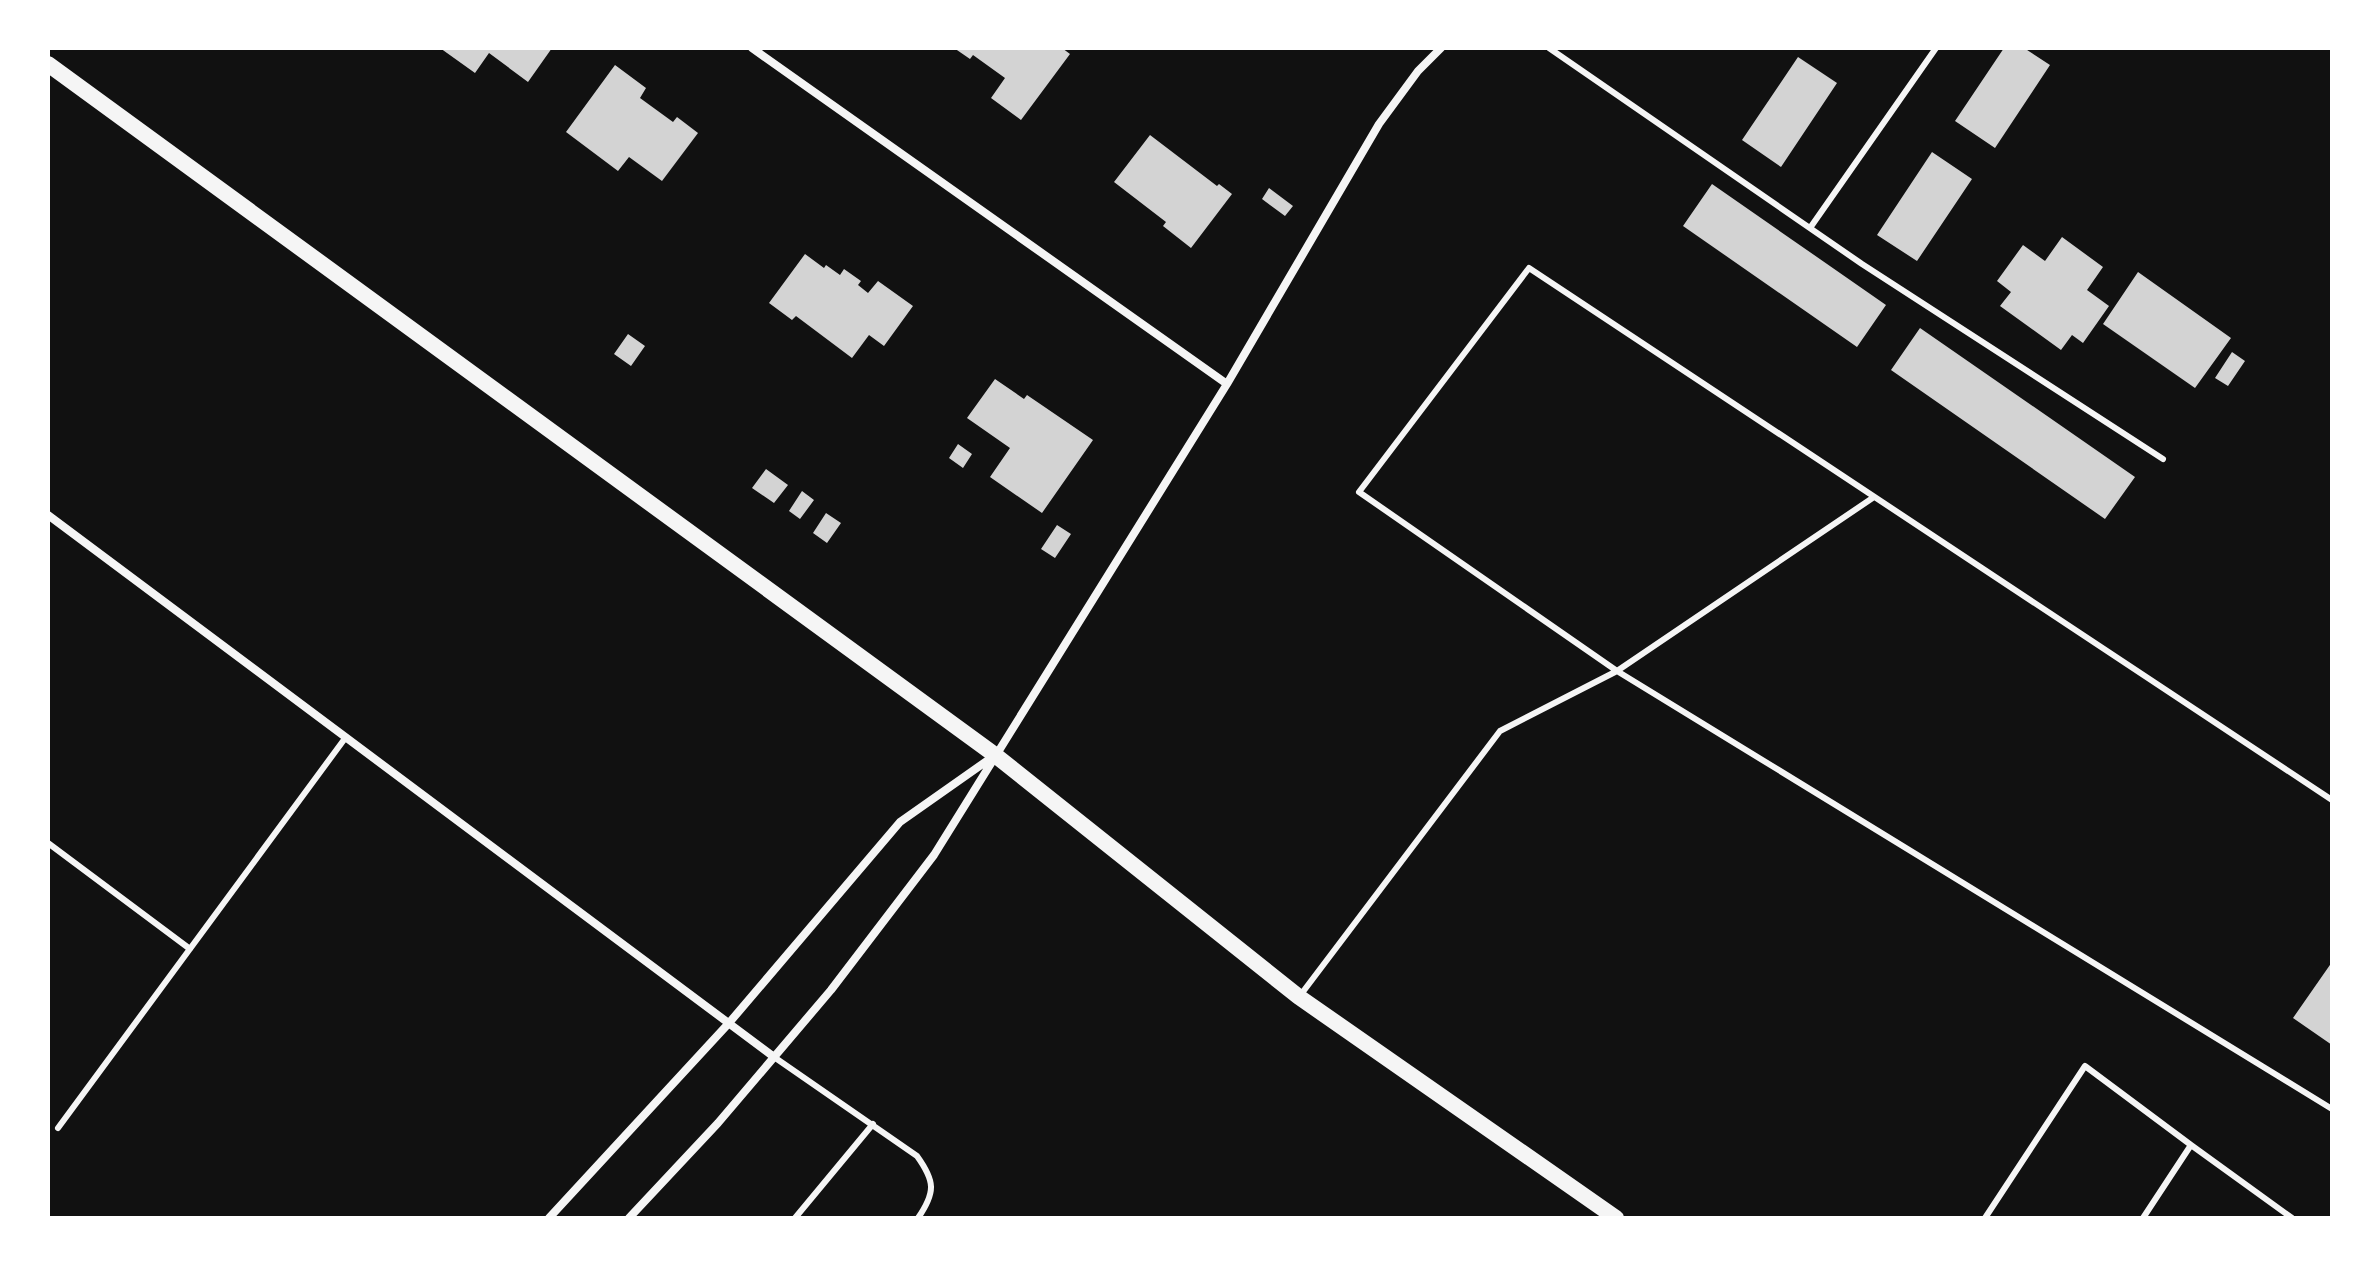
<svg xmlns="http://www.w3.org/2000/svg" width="2380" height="1266" font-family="'IBM Plex Serif',serif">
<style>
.building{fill:#d3d3d3}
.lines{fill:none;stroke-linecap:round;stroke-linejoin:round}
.service{stroke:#f5f5f5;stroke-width:6}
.minor{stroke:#f5f5f5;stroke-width:8}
.secondary{stroke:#f5f5f5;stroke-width:16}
</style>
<rect width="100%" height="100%" fill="#111"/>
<path class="building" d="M440 48H552L528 82 489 53 475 73Z
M954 48H1062L1070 54 1021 120 991 98 1005 78 973 55 970 59Z
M2004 48H2024L2050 65 1995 148 1955 121Z
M1798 57 1837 83 1781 167 1742 140Z
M615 65 646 88 640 98 673 122 677 117 698 133 662 181 629 157 618 171 566 132Z
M1150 135 1217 186 1219 184 1232 194 1191 248 1163 226 1166 222 1114 182Z
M1932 152 1972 179 1917 261 1877 235Z
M1712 184 1886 305 1857 347 1683 226Z
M1269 188 1293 206 1285 216 1262 199Z
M2062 237 2103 267 2087 290 2109 306 2083 343 2072 335 2061 350 2000 306 2011 292 1997 281 2023 245 2045 261Z
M805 254 824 268 826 265 840 275 844 269 861 281 858 285 868 293 878 281 913 306 884 346 869 335 852 358 796 316 792 320 769 303Z
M2138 272 2231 338 2195 388 2103 324Z
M1920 328 2135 477 2105 519 1891 370Z
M628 334 645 346 631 366 614 354Z
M2232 352 2245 361 2228 386 2215 378Z
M995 379 1024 399 1027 395 1093 440 1042 513 990 477 1010 448 967 418Z
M958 444 972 454 963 468 949 458Z
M766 469 788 485 774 503 752 488Z
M802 491 814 500 800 519 789 511Z
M826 513 841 523 827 543 813 533Z
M1057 525 1071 534 1055 558 1041 549Z
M2332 962V1045L2293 1018Z"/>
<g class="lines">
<path class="service" d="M1549 48 1862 264 2163 459
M1810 228 1936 48
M2332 800 1529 268 1359 492 1617 671 2332 1109
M48 843 190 949
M1299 997 1500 731 1617 671 1874 497
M774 1057 917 1156C935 1181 936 1192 918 1218
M58 1128 346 737
M795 1218 873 1124
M1985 1218 2085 1066 2191 1145
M2143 1218 2191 1145 2292 1218"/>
<path class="minor" d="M752 48 1227 384
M48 515 774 1057
M549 1218 729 1023 900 822 991 758
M629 1218 718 1123 831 990 934 855 1227 384 1379 124 1418 71 1441 48"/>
<path class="secondary" d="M48 64 995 755 1299 997 1616 1218"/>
</g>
<rect width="2380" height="1266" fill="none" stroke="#ffffff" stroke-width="100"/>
</svg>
